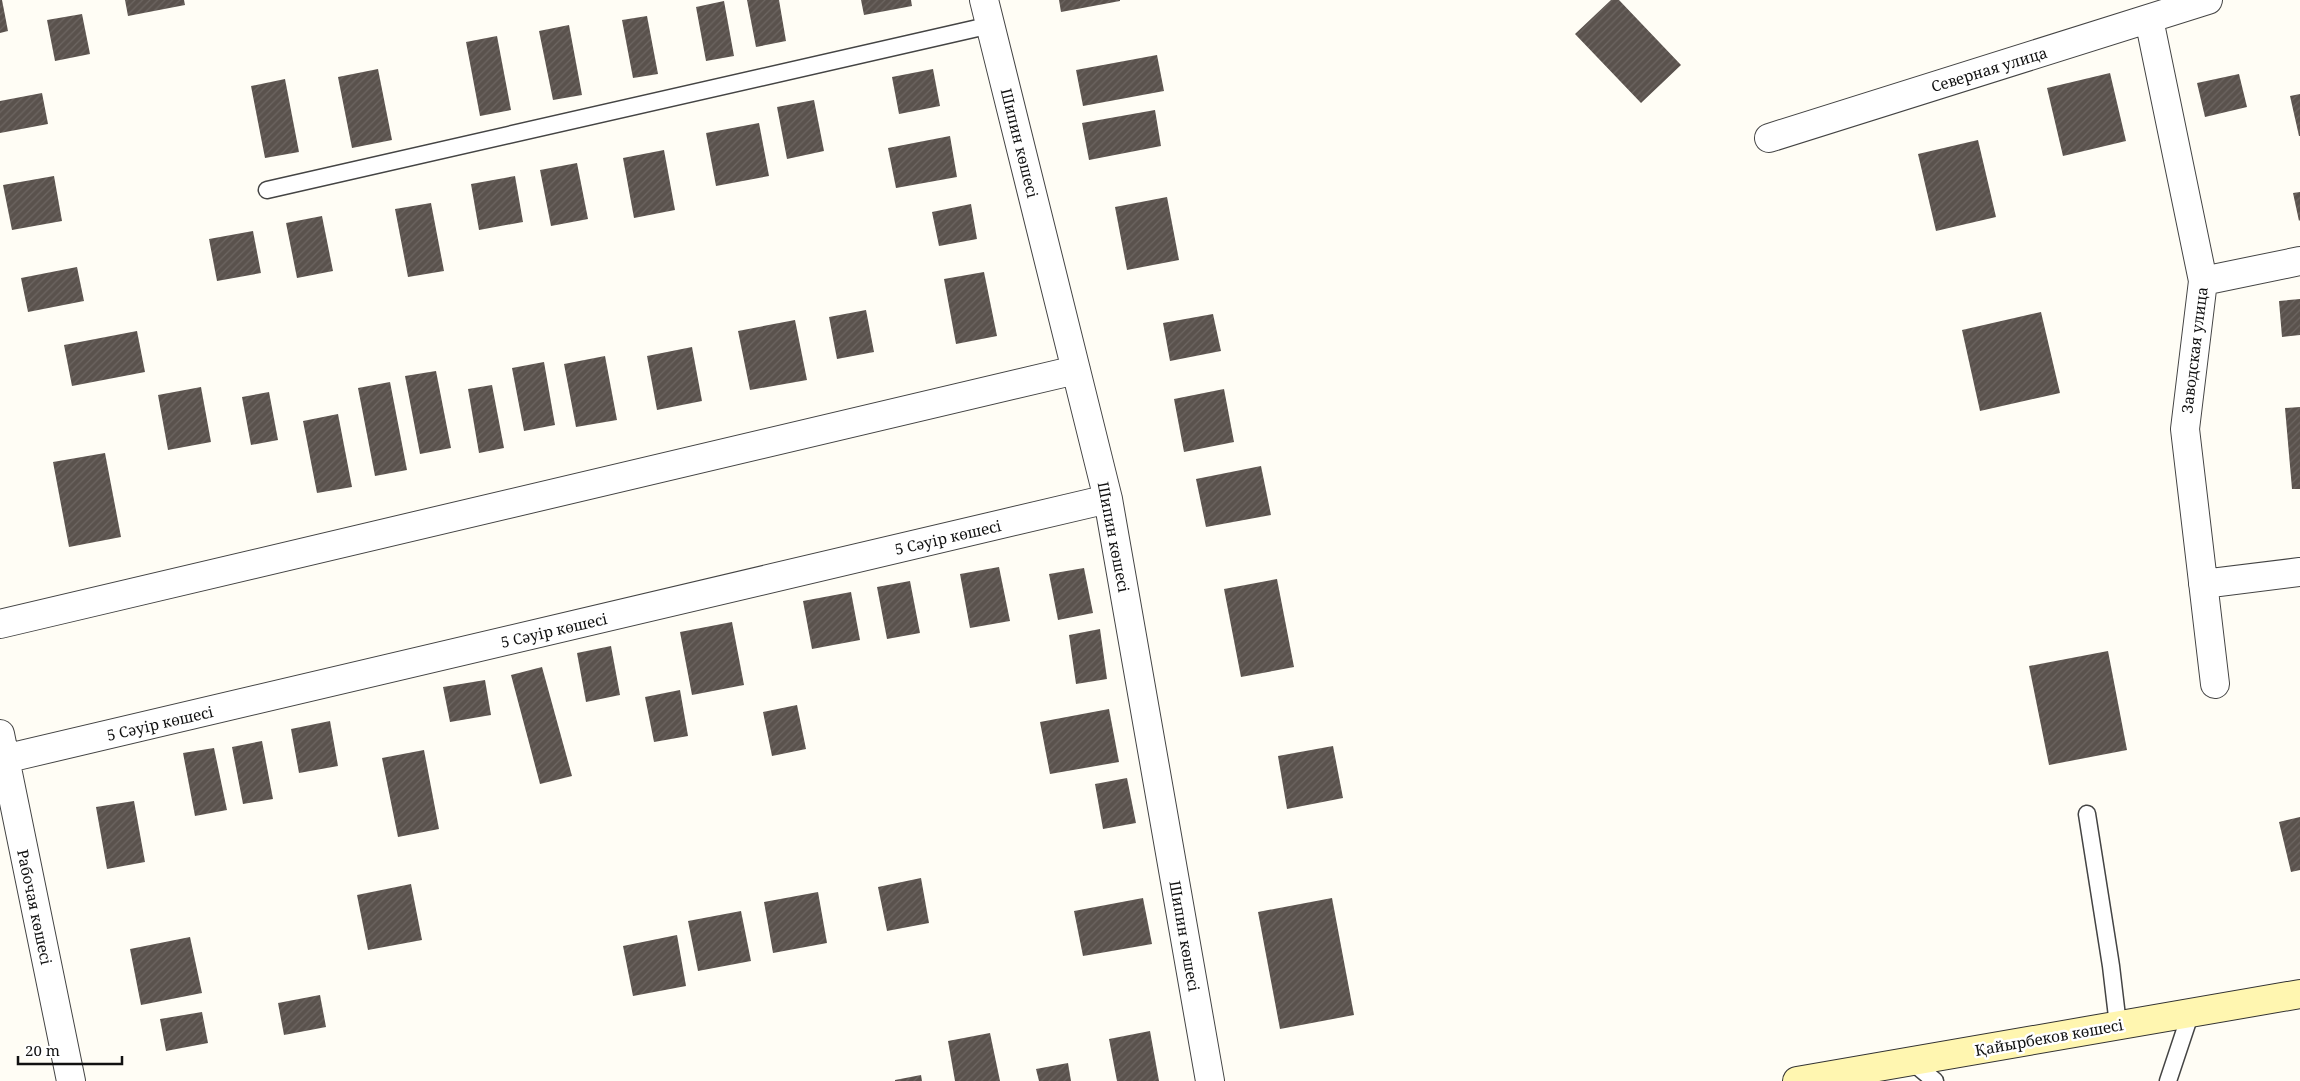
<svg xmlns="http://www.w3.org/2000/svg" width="2300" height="1081" font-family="'Noto Serif',serif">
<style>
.building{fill:url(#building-hatch)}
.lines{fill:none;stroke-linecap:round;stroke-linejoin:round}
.service-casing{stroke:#444;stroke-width:19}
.minor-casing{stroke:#444;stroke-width:30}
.secondary-casing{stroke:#333;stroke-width:30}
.service{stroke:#fff;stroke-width:16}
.minor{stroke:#fff;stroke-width:28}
.secondary{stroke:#fff6b0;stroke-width:28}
.labels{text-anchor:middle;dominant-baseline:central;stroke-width:5;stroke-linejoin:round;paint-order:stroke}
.street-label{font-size:15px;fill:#111;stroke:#fff}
</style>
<defs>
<pattern id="building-hatch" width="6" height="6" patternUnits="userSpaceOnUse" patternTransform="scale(1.25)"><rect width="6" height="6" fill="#5a524d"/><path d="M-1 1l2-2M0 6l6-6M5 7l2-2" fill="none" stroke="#6d6662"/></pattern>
</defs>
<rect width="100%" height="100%" fill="#fffdf5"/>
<path class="building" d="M0 0H2L8 31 0 33Z
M125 0H184L185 5 128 16Z
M747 0H779L786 41 756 47Z
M861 0H911L912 6 864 15Z
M1059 0H1120V1L1061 12Z
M1611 0H1619L1681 65 1641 103 1575 34Z
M724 1 734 56 706 61 696 7Z
M82 14 90 54 55 61 47 20Z
M647 16 658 74 633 78 622 20Z
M569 25 582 95 553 100 539 31Z
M497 36 511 110 480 116 466 42Z
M1157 55 1164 91 1083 106 1076 70Z
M378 69 392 140 352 148 338 77Z
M933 69 940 106 899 114 892 77Z
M2110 73 2126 141 2063 156 2047 88Z
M2239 74 2247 107 2205 117 2197 83Z
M285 79 299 152 265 158 251 86Z
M42 93 48 124 0 133V101Z
M2300 94V136H2299L2290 96Z
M814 100 824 151 787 159 777 107Z
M1155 110 1161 146 1089 160 1082 123Z
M759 123 769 176 716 186 706 133Z
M950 136 957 177 896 188 888 148Z
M1978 140 1996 217 1936 231 1918 154Z
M664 150 675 210 634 218 623 158Z
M577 163 588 219 551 226 540 170Z
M54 176 62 221 12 230 3 185Z
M515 176 523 222 479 230 471 184Z
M2300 192V220L2299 221 2293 193Z
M1167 197 1179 260 1127 270 1115 207Z
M431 203 444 271 408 277 395 209Z
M971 204 977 239 939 246 932 212Z
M322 216 333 271 297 278 286 223Z
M253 231 261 273 217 281 209 239Z
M77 267 84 301 28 312 21 278Z
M984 272 997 336 956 344 944 279Z
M2300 299V335L2282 337 2279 301Z
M866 310 874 352 837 359 829 317Z
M2041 312 2060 393 1980 411 1962 330Z
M1213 314 1221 351 1170 361 1163 323Z
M795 320 807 380 750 390 738 331Z
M137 331 145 372 72 386 64 345Z
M692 347 702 401 657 410 647 356Z
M605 356 617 420 576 427 564 364Z
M544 362 555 425 524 431 512 368Z
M436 371 451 448 420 454 405 376Z
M390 382 407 470 375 476 358 388Z
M492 385 504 448 479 453 468 389Z
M201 387 211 442 168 450 158 395Z
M1224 389 1234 442 1184 452 1174 399Z
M269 392 278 440 251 445 242 397Z
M2300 407V489H2292L2285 408Z
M338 414 352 487 317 493 303 421Z
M105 453 121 537 69 547 53 462Z
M1261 466 1271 515 1206 527 1196 479Z
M999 567 1010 621 970 628 960 574Z
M1084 568 1093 613 1058 620 1049 574Z
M1277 579 1294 667 1241 677 1224 589Z
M910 581 920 633 887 639 877 587Z
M851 592 860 640 812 649 803 601Z
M732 622 744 685 692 695 680 632Z
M1100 629 1107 679 1076 684 1069 635Z
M611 646 620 695 586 702 577 653Z
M2108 651 2127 750 2049 765 2029 666Z
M542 667 572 776 540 784 511 675Z
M485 680 491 715 450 722 443 687Z
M680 690 688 736 654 742 645 697Z
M797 705 806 749 772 756 763 712Z
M1109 709 1119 762 1050 774 1040 722Z
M330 721 338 766 299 773 291 729Z
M262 741 273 799 243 804 232 747Z
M1333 746 1343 798 1287 809 1278 756Z
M214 748 227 810 195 816 183 753Z
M424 750 439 829 398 837 382 758Z
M1127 778 1136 823 1103 829 1095 784Z
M134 801 145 862 107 869 96 807Z
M2300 817V870L2291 872 2279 822Z
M921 878 929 923 887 931 878 887Z
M411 884 422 940 368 950 357 895Z
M818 892 827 943 773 953 764 902Z
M1143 898 1152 944 1083 956 1074 911Z
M1332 898 1354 1015 1280 1029 1258 912Z
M741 911 751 961 698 971 688 921Z
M677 935 686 986 633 996 623 946Z
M190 937 202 993 141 1005 130 949Z
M320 995 326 1027 284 1035 278 1003Z
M202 1012 208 1043 166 1051 160 1019Z
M1150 1031 1159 1081H1117L1109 1039Z
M990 1033 1000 1081H955L948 1041Z
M1068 1063 1071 1081H1039L1036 1069Z
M921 1075 922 1081H895V1080Z"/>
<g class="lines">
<defs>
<path id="service" d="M267 190 991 25
M2087 814 2111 966 2118 1025
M1911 1061 1935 1081
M2168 1081 2191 1012"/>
<path id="minor" d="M984 0 1108 499 1210 1081
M2149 19 2203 281 2185 429 2215 684
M1769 138 2208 0
M2203 281 2300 261
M2203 584 2300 572
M0 624 1076 370
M0 734 71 1081
M0 760 1108 499"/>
<path id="secondary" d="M1797 1081 2300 994"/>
</defs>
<use href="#service" class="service-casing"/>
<use href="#minor" class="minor-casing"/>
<use href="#secondary" class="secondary-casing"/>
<use href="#service" class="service"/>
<use href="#minor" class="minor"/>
<use href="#secondary" class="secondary"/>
</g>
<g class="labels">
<g class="street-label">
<text transform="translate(1989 69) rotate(-17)">Северная улица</text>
<text transform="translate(1020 143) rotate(76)">Шипин көшесі</text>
<text transform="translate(2194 350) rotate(-83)">Заводская улица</text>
<text transform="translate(948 537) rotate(-13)">5 Сәуір көшесі</text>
<text transform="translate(1114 537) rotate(79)">Шипин көшесі</text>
<text transform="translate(554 630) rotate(-13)">5 Сәуір көшесі</text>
<text transform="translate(160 723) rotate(-13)">5 Сәуір көшесі</text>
<text transform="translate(35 907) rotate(78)">Рабочая көшесі</text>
<text transform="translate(1185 936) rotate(80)">Шипин көшесі</text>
<text transform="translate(2049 1037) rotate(-10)">Қайырбеков көшесі</text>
</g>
</g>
<path d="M18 1056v8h104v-8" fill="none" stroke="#111111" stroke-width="2.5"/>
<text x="25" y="1056" font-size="15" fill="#111111" stroke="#ffffff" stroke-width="4" paint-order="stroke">20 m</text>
</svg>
